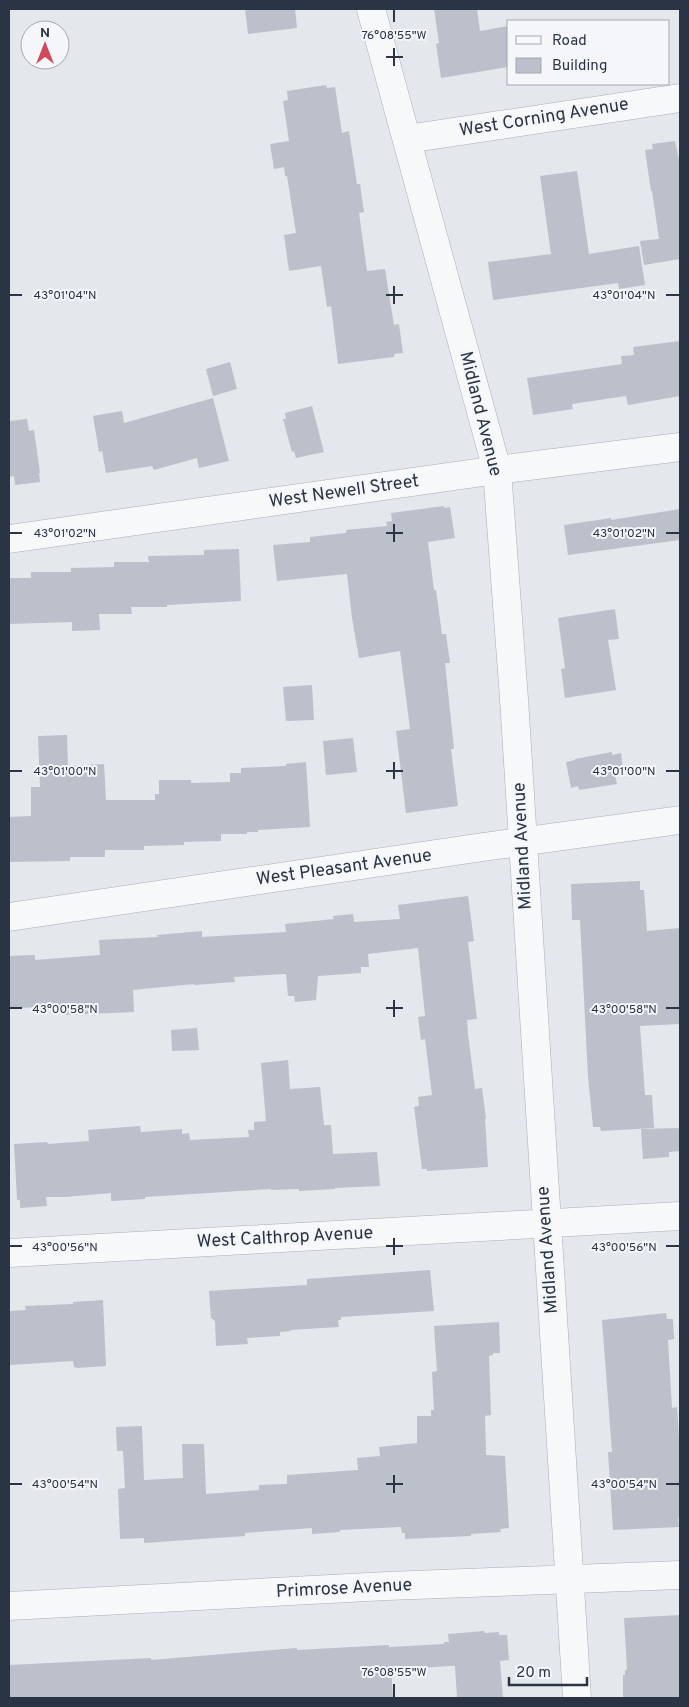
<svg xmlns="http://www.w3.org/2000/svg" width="689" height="1707" font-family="Overpass,sans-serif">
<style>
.building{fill:#bbc0ca}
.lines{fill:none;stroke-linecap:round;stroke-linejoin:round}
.minor-casing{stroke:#a9aeb7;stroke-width:29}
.minor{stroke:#f7f8fa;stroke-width:28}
.ticks{fill:none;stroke:#2b3445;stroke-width:2}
.labels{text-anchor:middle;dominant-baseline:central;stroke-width:4;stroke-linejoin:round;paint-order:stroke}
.street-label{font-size:18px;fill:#2b3445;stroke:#f4f6f9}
.ticks-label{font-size:12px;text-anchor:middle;fill:#2b3445;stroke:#f4f6f9;stroke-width:4;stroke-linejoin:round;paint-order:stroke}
</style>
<rect width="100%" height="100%" fill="#e4e7ec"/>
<path class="building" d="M245 9H295L297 28 248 34Z
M434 9H477L480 31 508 26V67L441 78 436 44 439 43Z
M326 85 327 88 335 87 342 133 349 131 357 184H360L364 212 359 213 367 271 385 269 394 325 399 324 403 353 394 354V357L338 364 331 306 327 307 321 266 289 271 284 235 296 233 287 176H285L284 167 274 169 270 144 289 141 283 101 288 100 287 91Z
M675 141 680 164V259L644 265 640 241 659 239 652 191H651L645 150 653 149 652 144Z
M577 171 589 254 639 246 645 285 619 289 618 283 493 300 488 262 551 254 540 176Z
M680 341V396L628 405 626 396 572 404 573 409 533 415 527 378 622 364 621 356 634 355 633 347Z
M230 362 237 389 213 396 206 369Z
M213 398 229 461 199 468 197 458 154 470 152 466 106 473 102 451 99 452 93 416 122 411 124 423Z
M312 406 324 452 296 458 294 451 292 452 283 419H286L285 413Z
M27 419 29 431 34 430 40 473H39L40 482 15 485 14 476 9 477V421Z
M444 506V508L450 507 455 538 428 542 434 590H436L442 634H446L450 663H445L454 749H451L458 806 406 813 396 731 410 729 400 651 359 658 352 618 347 574 277 581 273 545 310 542V537L346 533V530L387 526 386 522 392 521 391 513Z
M680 509V540L568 555 564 525 611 518V520Z
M239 549 241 601 167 605V607H131L132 614H99L100 630 72 631V622L9 624V578H31V572H71V568L114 567V562H149L148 556 204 555V550Z
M615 609 619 639 608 640 616 690 565 698 561 669 565 668 558 618Z
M312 685 314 720 286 721 283 687Z
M67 735 68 766 104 764 106 800H155V794H159V780H191V783L230 782V773H241V768L286 766V764L306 762 310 827 258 830V832H247V834H221V841L184 842V845L144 846V850H105V857H70V861L9 862V817L31 816V787H40L38 736Z
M353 738 357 772 326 775 323 741Z
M612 752V755L621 753 624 775 615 776 617 784 579 790 578 786 571 788 566 762 575 760V759Z
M640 881V890H644L647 931 680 928V1024L640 1026 645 1095H652L654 1128 601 1131 600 1127H593L588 1077 580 920H572L571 884Z
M468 896 474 941 468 942 477 1019 467 1020 468 1034 475 1089 482 1088 486 1119H485L488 1167 427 1171V1169H422L414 1107 419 1106 418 1097 432 1095 425 1039 421 1040 418 1017 425 1016 418 948 368 954 369 967H361V973L318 976 316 1000 295 1002 294 996H288L286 974 234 977 235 982 194 985V984L133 990 134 1012 65 1015 62 1005 9 1009V956L35 955V960L100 955 99 940 158 937 157 935 202 931V937L286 932 285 924 334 919 333 916 353 914 354 922 400 919 398 905Z
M197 1028 199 1050 172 1051 171 1030Z
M288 1060 290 1089 320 1087 324 1125H331L333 1154 377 1152 380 1186 335 1188V1189L299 1191V1189L271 1190V1189L145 1197V1199L111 1201V1193L65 1197H46L47 1206 20 1208V1200H17L14 1144 47 1142 48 1144 89 1141 88 1130 140 1126 141 1132 182 1129V1134L189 1133 190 1140 249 1137 248 1130H254V1122L266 1121 261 1063Z
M680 1128V1151L669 1152V1157L643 1159 641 1129Z
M430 1270 434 1311 341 1317V1320H338L339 1327 290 1330 291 1331 280 1332V1336L247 1338 248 1344 216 1346 215 1321 211 1318 209 1291 307 1285V1279Z
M103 1300 106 1366 77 1368 74 1367 73 1361 10 1365 9 1311 26 1310 25 1306 73 1304V1302Z
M666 1313 667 1319H673L674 1339 668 1340 672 1408 677 1407 680 1452V1517L678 1518 679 1527 613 1530 608 1452H612L602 1320Z
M499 1322 500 1353H493V1355L489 1356 491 1415 485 1416 486 1455 505 1456 509 1528 500 1529 501 1532 471 1534V1536L405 1539V1533H402L401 1527 340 1530V1532L312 1534V1528L245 1533V1536L144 1543V1538L120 1539 118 1489 125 1488 123 1451H117L116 1427 142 1426 144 1480 183 1478 182 1444H204L206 1494 259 1490V1485L287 1484V1475L358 1470 357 1458 380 1456 379 1447 417 1443V1416H431V1410H434L432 1372 437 1371 434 1326Z
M680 1615V1698H623V1675H625V1670H627L624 1618Z
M484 1631 485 1633 499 1632V1635H507L509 1660 500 1661 503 1698H457L455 1666H450L391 1670 393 1697 9 1698V1665L151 1658V1660L297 1648V1650L389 1645V1647L444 1644V1642H449L448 1634Z"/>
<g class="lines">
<defs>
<path id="minor" d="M371 9 497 470 514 699 577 1698
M407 139 680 98
M9 539 497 470 680 447
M9 917 483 847 680 820
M9 1253 680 1216
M9 1606 387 1586 680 1575"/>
</defs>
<use href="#minor" class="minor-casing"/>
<use href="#minor" class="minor"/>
</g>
<path class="ticks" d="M394 10V22M394 48V66M386 57H403M394 286V304M10 295H22M386 295H403M666 295H679M394 524V542M10 533H22M386 533H403M666 533H679M394 762V779M10 771H22M386 771H403M666 771H679M394 1000V1017M10 1008H22M386 1008H403M666 1008H679M394 1238V1255M10 1246H22M386 1246H403M666 1246H679M394 1475V1493M10 1484H22M386 1484H403M666 1484H679M394 1684V1697"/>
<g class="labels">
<g class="street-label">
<text transform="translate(544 118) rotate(-9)">West Corning Avenue</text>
<text transform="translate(480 414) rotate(76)">Midland Avenue</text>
<text transform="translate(344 492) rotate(-8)">West Newell Street</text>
<text transform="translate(523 846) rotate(-93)">Midland Avenue</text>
<text transform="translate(344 868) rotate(-8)">West Pleasant Avenue</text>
<text transform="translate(285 1238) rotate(-3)">West Calthrop Avenue</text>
<text transform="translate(548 1250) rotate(-94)">Midland Avenue</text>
<text transform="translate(344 1589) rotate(-3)">Primrose Avenue</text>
</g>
</g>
<g class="ticks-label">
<text x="394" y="39">76°08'55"W</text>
<text x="65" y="299">43°01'04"N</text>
<text x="624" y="299">43°01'04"N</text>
<text x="65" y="537">43°01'02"N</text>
<text x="624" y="537">43°01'02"N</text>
<text x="65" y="775">43°01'00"N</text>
<text x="624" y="775">43°01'00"N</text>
<text x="65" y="1013">43°00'58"N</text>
<text x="624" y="1013">43°00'58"N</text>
<text x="65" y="1251">43°00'56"N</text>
<text x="624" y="1251">43°00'56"N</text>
<text x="65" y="1488">43°00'54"N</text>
<text x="624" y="1488">43°00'54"N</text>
<text x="394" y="1676">76°08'55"W</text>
</g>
<rect width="689" height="1707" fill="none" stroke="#2b3445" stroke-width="20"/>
<rect x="507" y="20" width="162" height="65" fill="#f4f6f9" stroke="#a4a8b1"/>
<rect x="516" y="36" width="25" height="8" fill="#f7f8fa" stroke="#a4a8b1"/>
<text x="552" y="45" font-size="15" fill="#2b3445">Road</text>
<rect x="516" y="58" width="25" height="15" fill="#bbc0ca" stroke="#a4a8b1"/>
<text x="552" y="70" font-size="15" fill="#2b3445">Building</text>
<g transform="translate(45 45)"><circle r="24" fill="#f4f6f9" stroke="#a4a8b1"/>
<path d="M0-4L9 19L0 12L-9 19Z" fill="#d1495b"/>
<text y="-8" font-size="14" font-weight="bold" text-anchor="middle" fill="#2b3445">N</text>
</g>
<path d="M509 1677v8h78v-8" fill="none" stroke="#2b3445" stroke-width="2.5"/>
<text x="516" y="1677" font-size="15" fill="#2b3445" stroke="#f4f6f9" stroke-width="4" paint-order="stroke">20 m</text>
</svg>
